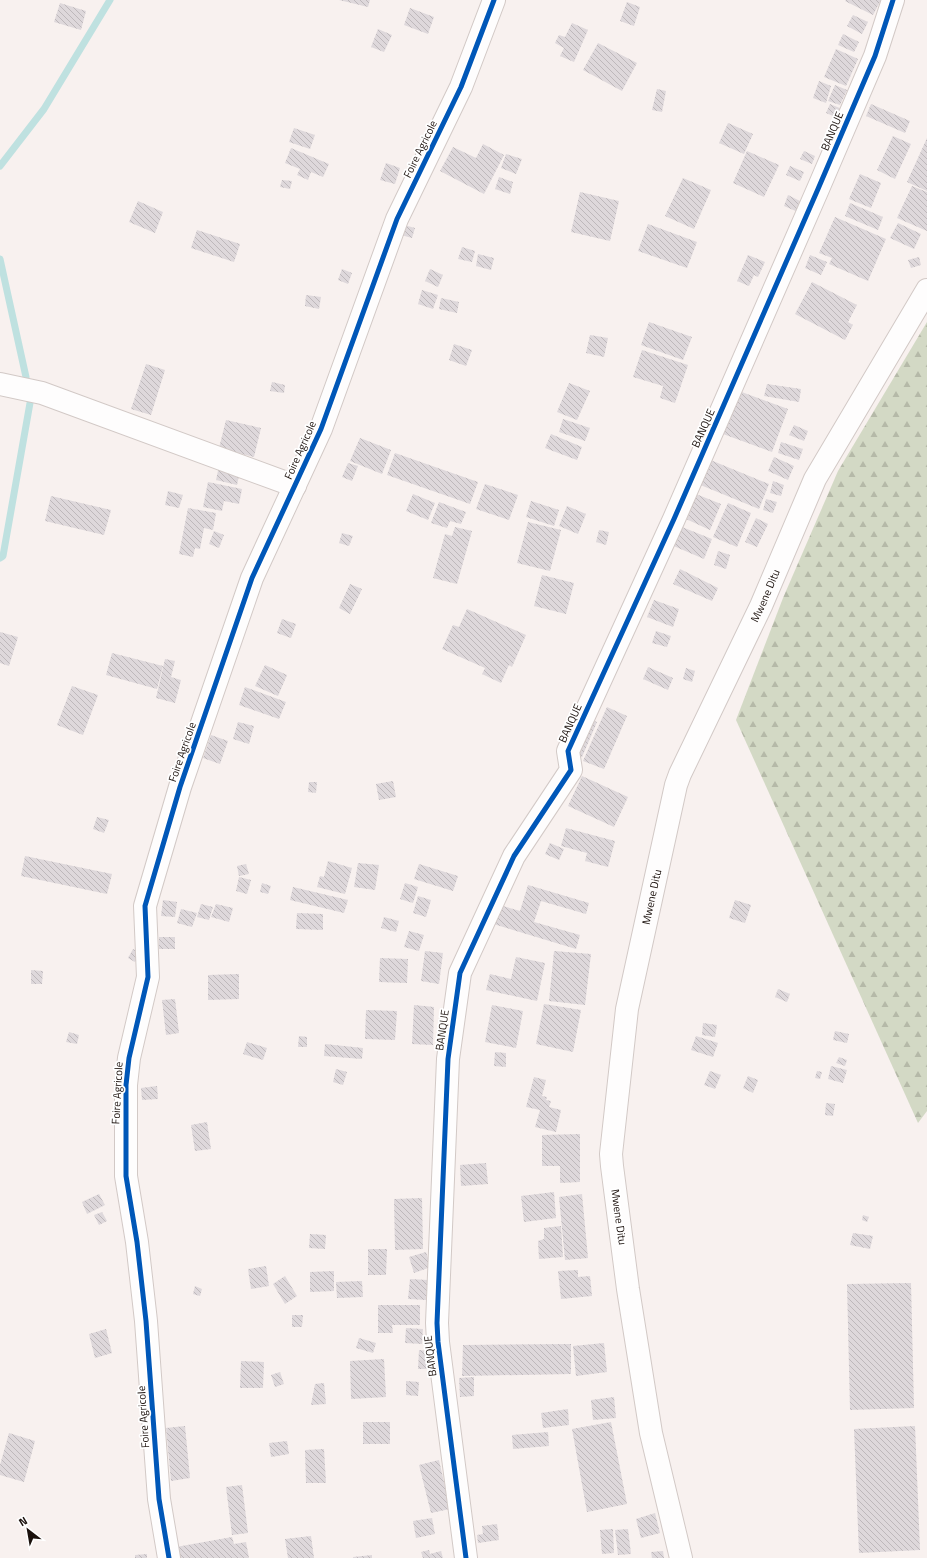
<svg xmlns="http://www.w3.org/2000/svg" width="927" height="1558" font-family="'Titillium Web',sans-serif">
<style>
.forest{fill:url(#forest-firs)}
.lines{fill:none;stroke-linecap:round;stroke-linejoin:round}
.stream{stroke:#bfe1e0;stroke-width:7}
.building{fill:url(#building-back-hatch)}
.street-casing{stroke:#d2c9c6;stroke-width:24}
.street{stroke:#fefdfd;stroke-width:22}
.cycleway-casing{stroke:#fff;stroke-width:8}
.cycleway{stroke:#0057b8;stroke-width:5}
.labels{text-anchor:middle;dominant-baseline:central;stroke-width:3.5;stroke-linejoin:round;paint-order:stroke}
.street-label{font-size:11px;fill:#1b110d;stroke:#fff}
</style>
<defs>
<pattern id="forest-firs" width="22" height="20" patternUnits="userSpaceOnUse"><rect width="22" height="20" fill="#d3d9c5"/><path d="M5 1l3.5 6h-7zM16 11l3.5 6h-7z" fill="#b5b9a8"/></pattern>
<pattern id="building-back-hatch" width="6" height="6" patternUnits="userSpaceOnUse"><rect width="6" height="6" fill="#ded8db"/><path d="M-1 5l2 2M0 0l6 6M5-1l2 2" fill="none" stroke="#beb8bb"/></pattern>
</defs>
<rect width="100%" height="100%" fill="#f8f1ef"/>
<path class="forest" d="M927 322V1111L918 1123 736 720 783 598 838 471Z"/>
<g class="lines">
<path class="stream" d="M0 166 44 109 110 0
M0 259 26 377
M0 558 3 556 30 403"/>
</g>
<path class="building" d="M339 0H370L368 7Z
M846 0H881L873 15 845 1Z
M627 2 640 7 634 26 620 21Z
M60 3 86 11 81 30 54 22Z
M410 8 434 17 428 34 404 25Z
M853 15 868 22 862 34 847 26Z
M572 23 588 30 574 62 560 56 564 48 555 43 559 35 565 37Z
M378 29 392 35 384 52 371 47Z
M843 34 859 42 854 52 838 45Z
M598 43 637 63 622 91 583 70Z
M836 49 858 59 846 86 824 77Z
M819 81 831 86 826 103 813 98Z
M835 85 847 90 840 105 828 101Z
M657 89 666 91 662 112 652 110Z
M830 104 842 109 838 118 826 113Z
M871 104 910 121 905 133 866 116Z
M728 123 753 134 744 154 719 143Z
M294 128 315 135 310 149 289 142Z
M893 136 911 144 895 179 877 170Z
M927 138V191L907 182Z
M483 144 504 155 484 194 440 171 453 147 476 158Z
M291 148 329 164 323 177 311 172 308 180 297 175 300 169 285 163Z
M747 151 779 165 764 197 733 183Z
M804 151 815 156 812 164 800 159Z
M506 154 522 159 516 174 501 168Z
M386 163 400 168 395 184 380 180Z
M790 166 804 172 800 181 786 175Z
M860 174 881 183 871 208 849 199Z
M499 177 513 182 510 194 495 189Z
M683 178 711 190 694 229 665 216Z
M282 180 292 181 290 189 280 187Z
M912 186 927 192V231L897 218Z
M580 192 619 201 610 241 571 232Z
M788 195 802 202 798 212 784 206Z
M138 201 163 212 155 233 129 222Z
M850 203 883 217 878 230 845 216Z
M835 217 886 239 868 281 829 264 832 258 819 253Z
M898 223 921 234 914 249 890 238Z
M648 224 697 242 687 268 638 251Z
M404 225 415 228 412 238 401 235Z
M197 230 240 244 234 262 191 248Z
M462 247 475 251 472 262 458 259Z
M478 254 494 258 491 270 476 266Z
M748 255 765 262 758 277 754 275 749 286 737 281Z
M810 255 827 262 821 275 805 268Z
M919 257 921 265 911 268 908 260Z
M342 269 352 273 348 284 338 280Z
M430 269 443 275 438 287 425 281Z
M812 282 857 305 848 322 853 325 845 340 795 314Z
M422 290 438 295 433 309 418 304Z
M306 295 321 297 319 309 305 306Z
M441 298 459 302 457 313 439 309Z
M649 322 692 337 683 360 641 345Z
M590 335 608 338 604 357 586 353Z
M454 344 472 350 466 366 449 360Z
M642 350 688 365 675 403 660 398 663 386 633 377Z
M146 364 165 370 151 415 131 409Z
M272 382 285 385 284 393 270 391Z
M569 383 590 391 577 420 557 412Z
M767 384 801 389 799 402 764 396Z
M739 391 788 409 772 452 723 434Z
M563 419 590 428 585 441 559 432Z
M226 420 261 428 254 457 219 448Z
M794 425 808 431 804 441 789 435Z
M551 434 582 447 577 460 545 448Z
M360 438 391 450 382 474 350 461Z
M781 442 803 449 799 460 778 453Z
M395 453 478 482 470 504 387 475Z
M774 457 794 466 788 480 768 471Z
M708 459 769 484 759 509 698 484Z
M348 463 358 466 352 481 342 477Z
M219 466 240 471 237 485 216 480Z
M773 481 784 485 781 496 770 493Z
M208 482 242 489 239 504 224 501 222 511 203 507Z
M485 484 518 495 509 520 476 509Z
M168 491 183 495 179 508 165 505Z
M413 494 435 503 428 520 406 511Z
M696 494 721 504 710 530 686 519Z
M51 496 111 510 104 535 45 521Z
M766 499 777 502 773 513 763 510Z
M531 501 559 510 554 526 526 517Z
M439 502 466 512 461 524 450 521 447 528 431 523Z
M728 503 751 513 737 547 713 537Z
M567 506 586 514 578 534 559 526Z
M188 508 216 513 213 530 204 528 200 549 195 548 193 557 179 554Z
M756 518 768 524 757 547 745 542Z
M528 522 561 530 550 571 517 563Z
M677 525 712 539 704 559 669 544Z
M455 527 472 531 457 584 433 578 445 534 452 536Z
M599 530 609 532 606 545 596 542Z
M214 531 224 535 219 548 209 544Z
M342 533 353 536 349 546 339 543Z
M718 551 730 555 726 569 714 565Z
M680 569 718 588 712 601 673 584Z
M542 575 574 583 566 614 534 606Z
M350 584 362 589 350 614 339 608Z
M654 600 679 609 673 627 647 617Z
M467 609 526 635 512 667 509 665 501 683 482 674 485 668 442 649 453 625 459 627Z
M282 619 296 624 291 638 277 633Z
M656 631 671 636 667 647 652 643Z
M0 632 18 637 9 666 0 663Z
M112 653 163 666 157 689 106 675Z
M165 659 175 661 171 677 181 680 175 703 156 698Z
M265 665 287 675 278 696 255 686Z
M648 667 673 678 668 690 643 679Z
M686 668 695 671 692 682 683 679Z
M72 686 98 695 83 735 57 725Z
M245 687 286 702 279 719 239 705Z
M607 707 627 716 604 769 583 761Z
M589 719 597 722 582 757 574 754Z
M238 722 254 726 249 744 233 739Z
M211 735 228 741 220 764 203 758Z
M582 776 628 797 614 827 568 806Z
M393 781 396 797 379 800 376 784Z
M309 782H317L316 793 308 792Z
M97 817 109 820 104 833 93 829Z
M566 828 615 841 608 867 585 861 587 853 561 846Z
M550 843 564 849 559 860 545 854Z
M25 856 112 874 107 894 21 876Z
M328 861 352 868 345 894 317 887 320 876 324 877Z
M358 863 379 865 375 890 354 887Z
M246 864 249 874 239 876 237 866Z
M419 864 458 876 453 891 414 879Z
M239 877 251 880 247 894 236 891Z
M262 883 271 886 268 894 260 892Z
M405 883 418 887 413 903 400 899Z
M528 885 589 903 586 914 541 901 534 922 580 935 576 949 490 923 496 904 520 911Z
M293 887 348 900 344 913 290 900Z
M418 896 431 900 426 917 413 913Z
M163 900 177 902 175 917 161 916Z
M735 900 751 905 745 923 729 918Z
M201 904 213 907 209 920 197 917Z
M216 904 233 908 229 922 211 917Z
M181 909 197 913 192 927 177 923Z
M297 913 323 914V930L296 929Z
M384 917 399 921 396 932 381 928Z
M409 931 424 935 419 951 404 947Z
M159 937H175V949H159Z
M133 949 141 953 135 962 128 958Z
M425 951 443 953 439 984 421 981Z
M554 951 591 954 585 1005 549 1001Z
M516 957 545 963 537 1001 486 990 490 974 511 979Z
M380 958 408 959 407 983 379 982Z
M31 970 43 971 42 984H31Z
M239 974V999L208 1000V975Z
M778 989 790 994 787 1002 775 997Z
M175 999 179 1033 166 1035 162 1000Z
M544 1004 581 1010 573 1052 536 1044Z
M414 1005 434 1007 433 1045 412 1044Z
M492 1005 523 1011 516 1048 485 1042Z
M366 1010 397 1011 395 1040 365 1039Z
M703 1023 717 1025 715 1037 702 1035Z
M835 1031 849 1034 847 1043 833 1040Z
M69 1032 79 1035 77 1044 66 1042Z
M299 1036 307 1037V1047H298Z
M696 1036 718 1043 713 1057 691 1050Z
M247 1042 267 1048 263 1060 243 1054Z
M325 1044 363 1048 362 1059 324 1056Z
M495 1052 506 1053V1067L494 1066Z
M839 1057 847 1060 845 1066 836 1063Z
M831 1066 847 1070 843 1083 828 1079Z
M336 1069 347 1072 343 1085 333 1082Z
M710 1071 721 1075 715 1089 704 1085Z
M817 1071 822 1072 820 1079 815 1078Z
M748 1076 758 1080 753 1093 743 1088Z
M534 1077 546 1080 542 1096 547 1097 546 1100 551 1101 549 1107 561 1110 556 1132 535 1127 540 1110 526 1107Z
M157 1086 158 1099 142 1100 141 1088Z
M826 1103 835 1104 833 1116 825 1115Z
M207 1122 211 1149 195 1151 191 1125Z
M580 1134V1182L560 1183V1166H542V1135Z
M486 1163 488 1184 461 1186 460 1165Z
M554 1192 556 1218 524 1222 521 1196Z
M99 1194 105 1205 87 1214 82 1202Z
M582 1194 588 1258 565 1260 559 1197Z
M422 1198 423 1249 395 1250 394 1199Z
M102 1212 107 1221 99 1225 94 1215Z
M863 1215 869 1217 867 1222 862 1220Z
M561 1226 563 1257 539 1259 538 1241 544 1239V1228Z
M853 1233 873 1236 870 1249 850 1245Z
M310 1234 326 1235 325 1249 309 1248Z
M368 1249H387L386 1275H368Z
M426 1252 431 1267 414 1273 409 1257Z
M266 1266 269 1286 251 1289 248 1269Z
M578 1270V1277L590 1276 592 1296 561 1299 558 1271Z
M334 1271V1291L310 1292V1272Z
M285 1276 297 1296 285 1304 273 1284Z
M410 1279 428 1280 426 1300 408 1299Z
M362 1281 363 1297 337 1298 336 1282Z
M911 1283 914 1408 850 1410 847 1284Z
M195 1286 202 1289 200 1296 193 1294Z
M378 1305H420V1325H392L393 1333H378Z
M292 1315H303L302 1327H292Z
M406 1328 423 1329 422 1344 405 1343Z
M106 1329 112 1353 95 1358 89 1334Z
M359 1338 376 1343 373 1353 356 1348Z
M604 1343 607 1372 576 1376 573 1346Z
M571 1344V1374L462 1376 463 1345Z
M419 1350 430 1351 429 1369H418Z
M384 1359 386 1397 351 1399 350 1361Z
M241 1361 264 1362 263 1388H240Z
M280 1372 284 1384 275 1387 271 1375Z
M474 1377V1396L460 1397 459 1378Z
M406 1381 419 1382 418 1396 406 1395Z
M324 1383 326 1404 311 1405 315 1384Z
M614 1397 616 1418 593 1420 591 1400Z
M568 1409 569 1425 543 1428 541 1413Z
M363 1422H390V1444H363Z
M611 1422 627 1504 587 1512 572 1429Z
M185 1426 190 1478 171 1481 166 1428Z
M915 1426 920 1550 859 1553 854 1429Z
M548 1432 549 1446 513 1449 512 1435Z
M9 1433 35 1441 24 1482 0 1475V1465Z
M287 1441 289 1454 271 1457 269 1443Z
M324 1449 326 1483H306L305 1450Z
M439 1460 450 1509 431 1513 419 1465Z
M242 1485 248 1533 232 1535 226 1487Z
M655 1513 660 1533 641 1538 636 1519Z
M432 1518 435 1534 416 1538 413 1521Z
M497 1524 499 1540 478 1543 477 1535 483 1534 482 1526Z
M613 1529 614 1553 602 1554 600 1530Z
M628 1529 631 1554 618 1555 615 1530Z
M311 1536 314 1558H288L285 1539Z
M232 1537 234 1544 246 1542 249 1558H178L176 1547Z
M429 1550 430 1554 441 1551 443 1558H423L421 1552Z
M663 1551 664 1558H652L651 1552Z
M147 1554V1558H135V1555Z
M372 1555V1558H353V1557Z"/>
<g class="lines">
<defs>
<g id="street">
<path d="M0 384 42 393 295 486"/>
<path d="M169 1558 159 1499 146 1321 137 1242 126 1176V1085L129 1058 148 977 145 906 180 787 252 578 321 429 397 219 461 87 494 0"/>
<path d="M466 1558 438 1342 437 1323 448 1059 460 973 514 856 571 770 568 751 674 519 818 189 875 56 893 0"/>
<path id="s1" d="M681 1558 651 1433 628 1289 612 1166 611 1154 627 1009 676 785 680 774 761 606 815 479 927 290"/>
</g>
</defs>
<use href="#street" class="street-casing"/>
<use href="#street" class="street"/>
<defs>
<path id="cycleway" d="M169 1558 159 1499 146 1321 137 1242 126 1176V1085L129 1058 148 977 145 906 180 787 252 578 321 429 397 219 461 87 494 0
M466 1558 438 1342 437 1323 448 1059 460 973 514 856 571 770 568 751 674 519 818 189 875 56 893 0"/>
</defs>
<use href="#cycleway" class="cycleway-casing"/>
<use href="#cycleway" class="cycleway"/>
</g>
<g class="labels">
<g class="street-label">
<text transform="translate(832 131) rotate(-67)">BANQUE</text>
<text transform="translate(420 149) rotate(-64)">Foire Agricole</text>
<text transform="translate(703 428) rotate(-66)">BANQUE</text>
<text transform="translate(300 450) rotate(-66)">Foire Agricole</text>
<text stroke="none"><textPath href="#s1" startOffset="995">Mwene Ditu</textPath></text>
<text transform="translate(570 723) rotate(-66)">BANQUE</text>
<text transform="translate(182 752) rotate(-71)">Foire Agricole</text>
<text stroke="none"><textPath href="#s1" startOffset="671">Mwene Ditu</textPath></text>
<text transform="translate(442 1030) rotate(-82)">BANQUE</text>
<text transform="translate(117 1093) rotate(-87)">Foire Agricole</text>
<text transform="translate(619 1217) rotate(82)">Mwene Ditu</text>
<text transform="translate(430 1356) rotate(-97)">BANQUE</text>
<text transform="translate(143 1417) rotate(-94)">Foire Agricole</text>
</g>
</g>
<g transform="translate(28 1530) rotate(329)" stroke="#ffffff" stroke-width="3" paint-order="stroke">
<path d="M0-3L7 15L0 10L-7 15Z" fill="#1b110d"/>
<text y="-6" font-size="11" font-weight="bold" text-anchor="middle" fill="#1b110d">N</text>
</g>
</svg>
